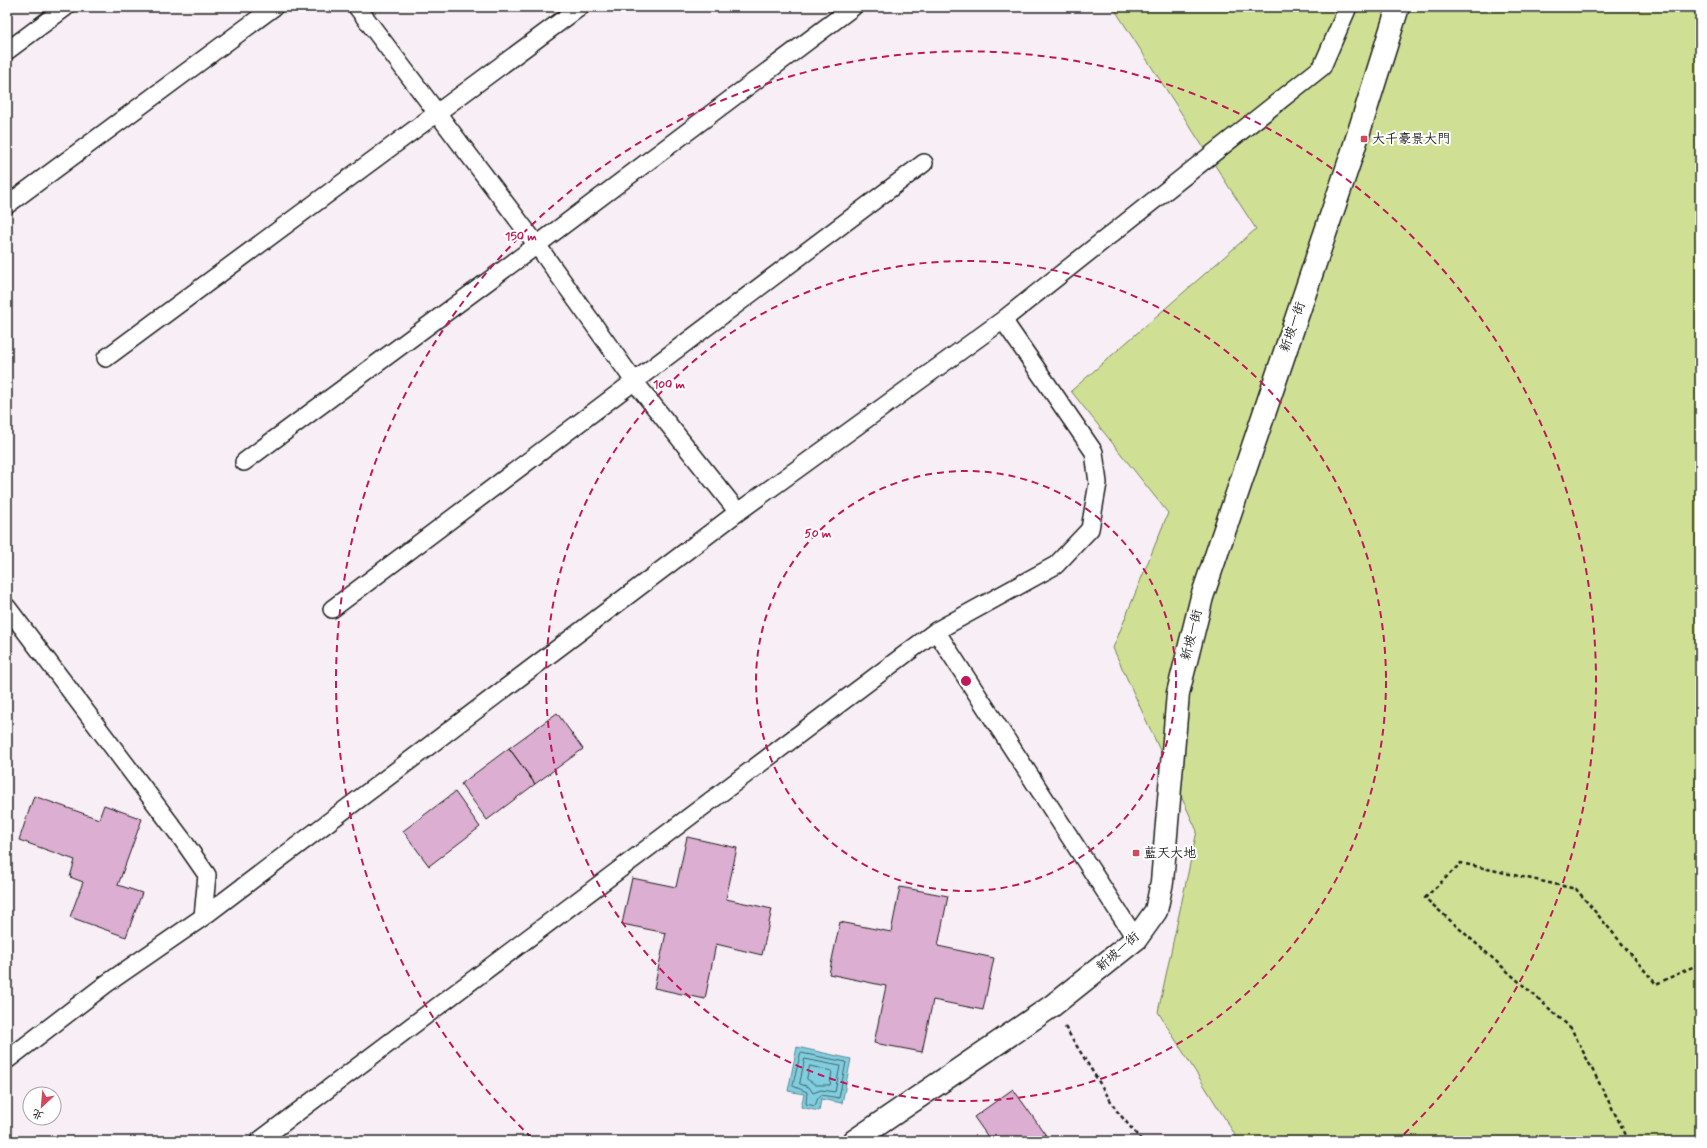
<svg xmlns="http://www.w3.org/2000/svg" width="1707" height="1148" font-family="Mynerve,'LXGW WenKai TC',sans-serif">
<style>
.green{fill:#cfe094;stroke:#767e58}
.water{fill:#80cedf;stroke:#588791}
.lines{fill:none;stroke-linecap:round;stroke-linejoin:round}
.shore{stroke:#44636a;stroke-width:1}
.building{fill:#dcaed1;stroke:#1c1c1c}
.lane-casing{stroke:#1c1c1c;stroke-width:20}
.street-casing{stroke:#1c1c1c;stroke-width:25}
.path{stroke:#1c1c1c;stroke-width:2.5;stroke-dasharray:4 3;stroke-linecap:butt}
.lane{stroke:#fff;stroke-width:17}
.street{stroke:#fff;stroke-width:22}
.ring{fill:none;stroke:#c2185b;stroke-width:2;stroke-dasharray:7 5}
.poi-dot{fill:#d1495b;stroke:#fff;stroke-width:1.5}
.labels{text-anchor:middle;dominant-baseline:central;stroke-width:4;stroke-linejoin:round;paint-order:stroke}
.poi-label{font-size:13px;fill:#1c1c1c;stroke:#fff;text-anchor:start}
.street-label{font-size:13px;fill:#1c1c1c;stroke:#fff}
.centre{fill:#c2185b;stroke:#fff;stroke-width:2}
.ring-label{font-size:12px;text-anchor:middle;font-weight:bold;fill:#c2185b;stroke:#fff;stroke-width:4;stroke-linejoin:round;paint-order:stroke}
</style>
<rect width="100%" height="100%" fill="#f8eff6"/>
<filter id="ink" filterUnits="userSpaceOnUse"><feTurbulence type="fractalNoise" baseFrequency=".025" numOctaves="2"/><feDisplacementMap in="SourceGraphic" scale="8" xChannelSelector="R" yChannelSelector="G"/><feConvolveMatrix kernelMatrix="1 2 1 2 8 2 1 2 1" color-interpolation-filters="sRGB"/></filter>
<g filter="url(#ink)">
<path class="green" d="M1113 7H1700V1141H1239L1158 1012 1197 831 1113 648 1168 513 1071 391 1256 229Z"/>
<path class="water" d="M797 1047 851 1059 842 1103 821 1099 819 1111 801 1107 804 1094 788 1091Z"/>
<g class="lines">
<path class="shore" d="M801 1053 846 1062 839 1098 821 1095 818 1098 815 1106 806 1104 807 1092 793 1086Z
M805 1059 840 1066 835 1092 821 1090 813 1093 809 1087 800 1084Z
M810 1066 832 1071 830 1085H816L807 1079Z"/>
</g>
<path class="building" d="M557 713 583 749 535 784 509 748Z
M509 748 535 784 487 820 461 784Z
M455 792 480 827 429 866 403 831Z
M34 796 99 819 104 805 142 819 118 885 142 893 126 937 70 917 83 882 70 877 75 860 19 840Z
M687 837 737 848 726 899 772 909 762 955 716 944 705 999 654 988 666 933 622 924 632 878 676 887Z
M900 887 948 896 938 946 994 958 983 1010 933 1000 922 1052 874 1043 886 986 829 974 840 922 891 932Z
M1013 1089 1050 1141H991L974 1117Z"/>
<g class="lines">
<defs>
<path id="lane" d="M357 7 537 245 634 381 738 512
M7 51 66 7
M7 205 274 7
M106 358 580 7
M244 462 537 245 853 7
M7 607 182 839 207 875 203 917 106 984 7 1060
M332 609 924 163
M936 631 1136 939
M203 917 738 512 1003 320 1322 67 1348 7
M259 1141 936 631 1056 565 1090 529 1098 483 1094 452 1003 320"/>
<path id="street" d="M854 1141 1052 1006 1136 939 1156 911 1162 882 1178 693 1202 597 1352 154 1398 7"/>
</defs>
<use href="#lane" class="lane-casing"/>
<use href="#street" class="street-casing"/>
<path class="path" d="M1065 1027 1117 1111 1142 1141
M1629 1141 1571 1028 1425 898 1461 863 1576 889 1656 984 1699 964 1698 908 1700 901"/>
<use href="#lane" class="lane"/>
<use href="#street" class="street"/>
</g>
</g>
<g class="ring">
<circle cx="966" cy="681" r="210"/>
<circle cx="966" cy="681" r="420"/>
<path d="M532 1138A630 630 0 1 1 1400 1138"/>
</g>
<g class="poi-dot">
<rect x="1360" y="135" width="8" height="8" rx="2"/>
<rect x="1132" y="849" width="8" height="8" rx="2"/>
</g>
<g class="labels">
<g class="poi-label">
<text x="1372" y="139">大千豪景大門</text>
<text x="1144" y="853">藍天大地</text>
</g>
<g class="street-label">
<text transform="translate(1293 327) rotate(-71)">新坡一街</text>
<text transform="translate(1192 635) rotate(-76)">新坡一街</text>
<text transform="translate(1118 952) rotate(-41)">新坡一街</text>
</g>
</g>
<circle cx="966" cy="681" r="6" class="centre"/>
<g class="ring-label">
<text x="521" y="240">150 m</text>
<text x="669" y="388">100 m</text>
<text x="818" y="537">50 m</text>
</g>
<rect width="1707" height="1148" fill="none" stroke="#fff" stroke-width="24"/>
<rect x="12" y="12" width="1683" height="1124" fill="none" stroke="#1c1c1c" stroke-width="1.5" filter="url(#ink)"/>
<g transform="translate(42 1106) rotate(206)"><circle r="19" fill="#ffffff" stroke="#a4a4a4"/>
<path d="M0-3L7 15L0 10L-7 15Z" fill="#d1495b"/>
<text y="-6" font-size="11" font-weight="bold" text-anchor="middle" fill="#1c1c1c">北</text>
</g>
</svg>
